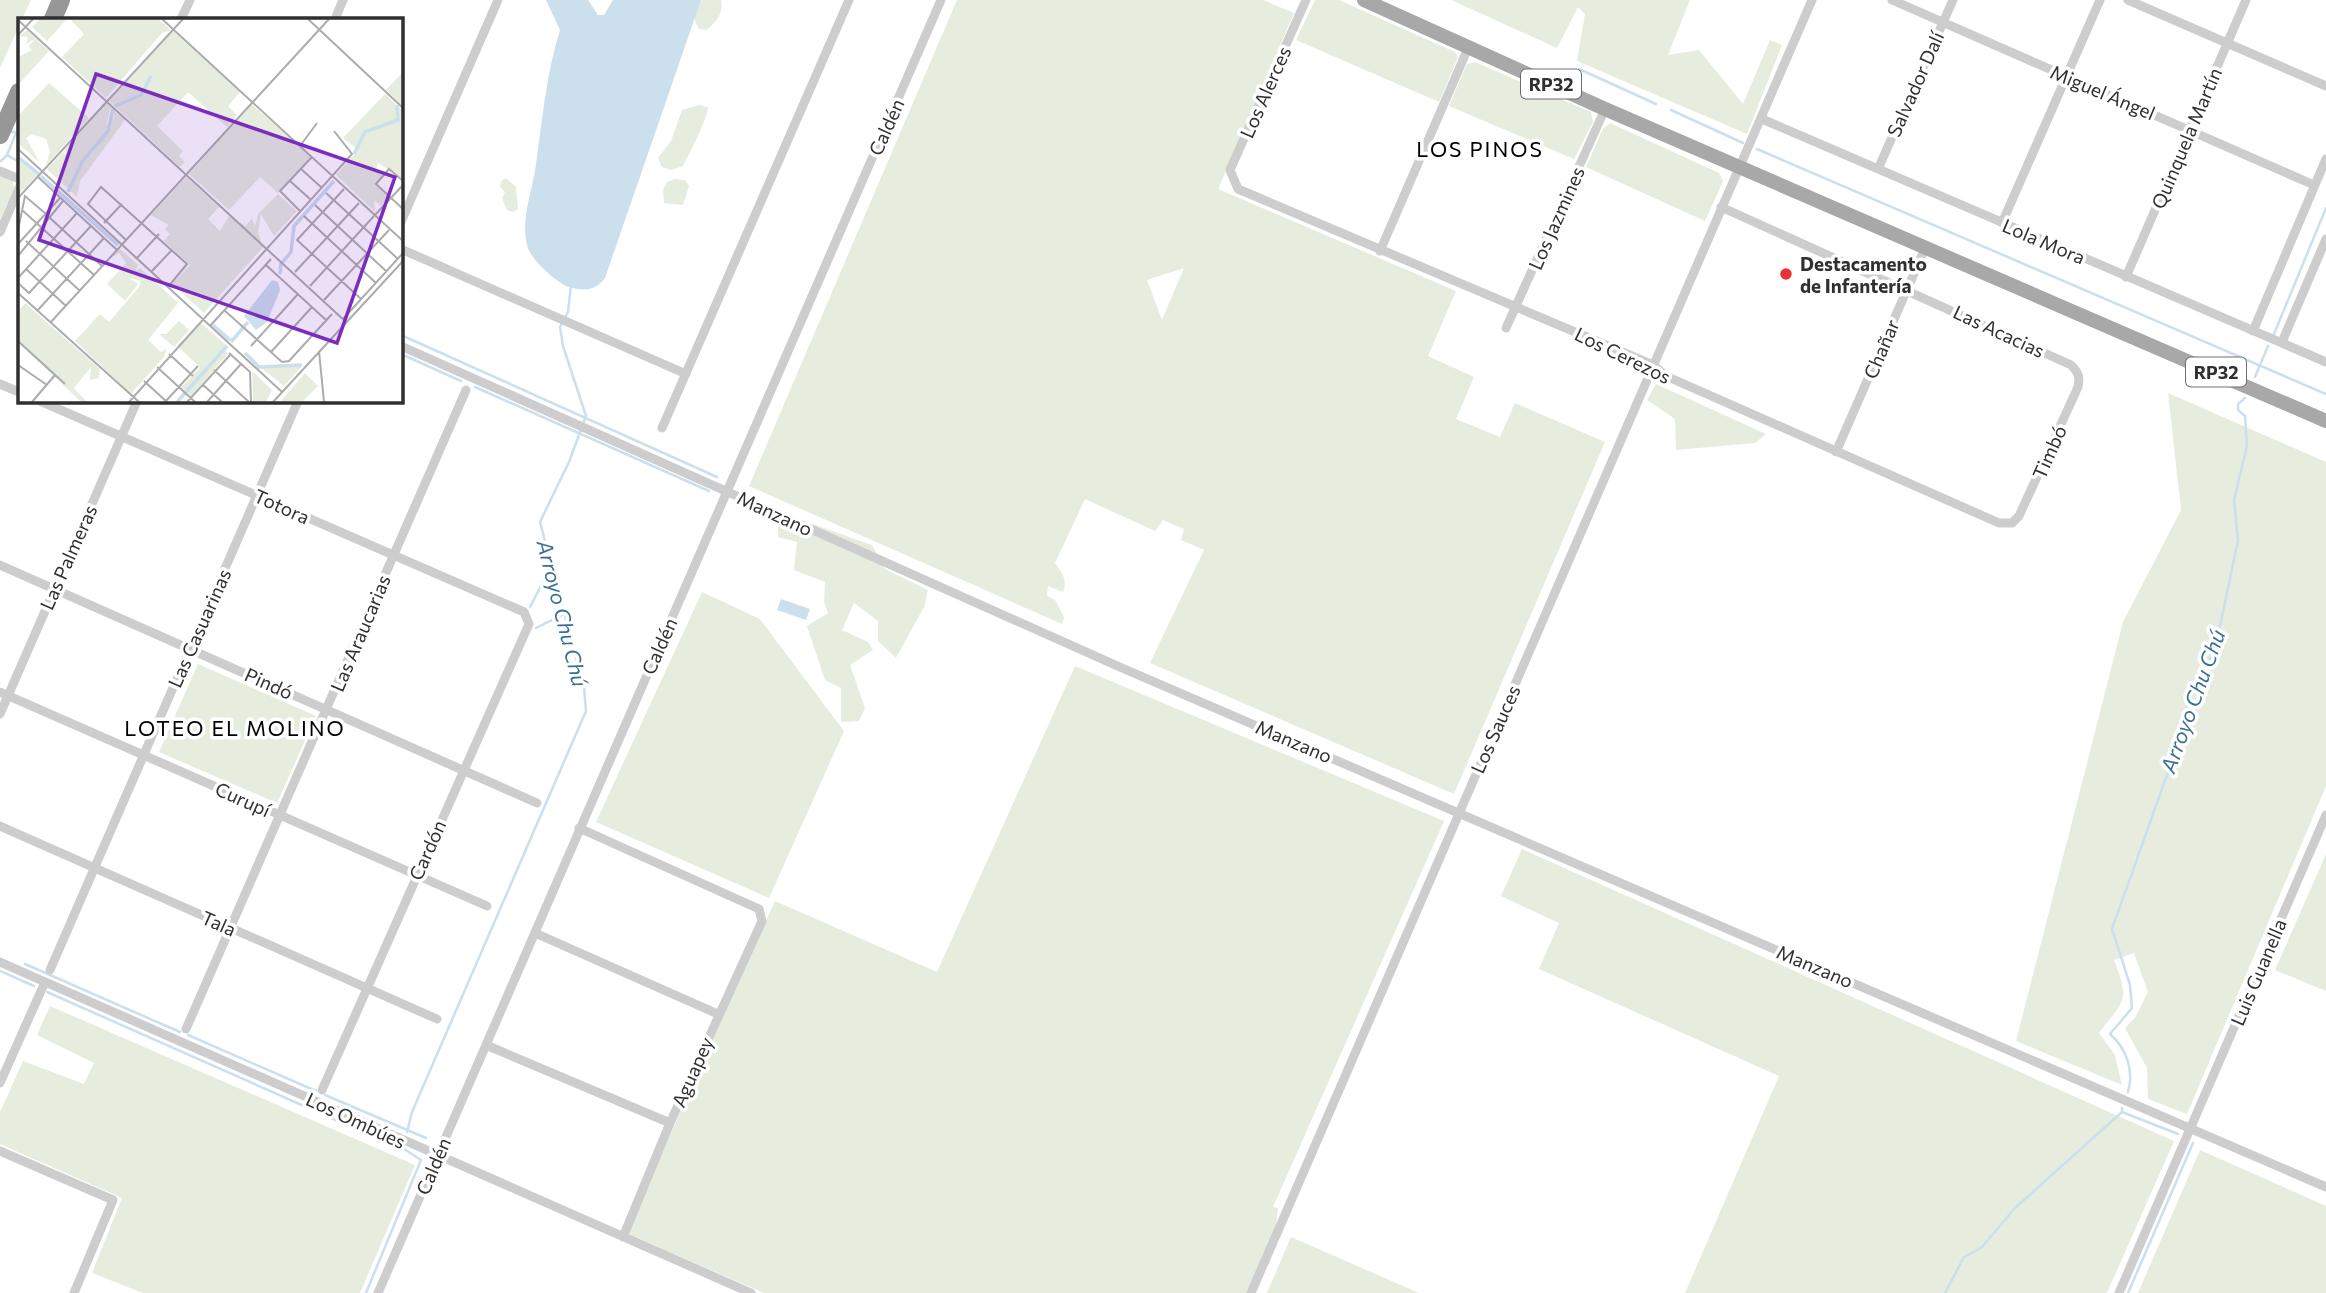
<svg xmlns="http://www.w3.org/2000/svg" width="2326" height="1293" font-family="Commissioner,sans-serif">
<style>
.green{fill:#e6edde;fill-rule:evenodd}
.water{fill:#cbdfed}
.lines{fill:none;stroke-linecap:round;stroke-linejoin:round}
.stream{stroke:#cbdfed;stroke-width:2.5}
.street{stroke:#cdcdcd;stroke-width:9}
.primary{stroke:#a8a8a8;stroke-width:14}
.highway{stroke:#979797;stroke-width:18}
.poi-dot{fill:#e83239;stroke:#fff;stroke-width:2.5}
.labels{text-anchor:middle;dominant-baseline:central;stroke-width:7;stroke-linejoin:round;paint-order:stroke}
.shield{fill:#fff;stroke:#6e6e6e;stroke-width:2}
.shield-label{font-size:18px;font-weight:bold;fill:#303030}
.street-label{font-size:19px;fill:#303030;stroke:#fff}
.poi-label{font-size:19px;font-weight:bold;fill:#303030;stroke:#fff;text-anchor:start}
.neighbourhood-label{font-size:21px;letter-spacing:2px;fill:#000;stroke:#fff}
.water-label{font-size:21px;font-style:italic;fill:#3c6f95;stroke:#fff}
.inset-river{fill:none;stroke:#cbdfed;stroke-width:3.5}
.inset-road{fill:none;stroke:#acacac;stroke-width:2}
.view{fill:#7b2cbf;fill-opacity:0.15;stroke:#7b2cbf;stroke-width:3.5}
.inset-edge{fill:none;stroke:#303030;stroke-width:3.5}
</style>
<rect width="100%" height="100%" fill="#fff"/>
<path class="green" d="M0 0H31L22 19H19V26L0 68Z
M702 0H721C724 14 716 21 707 30L699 29 693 16 694 6Z
M957 0H1263L1294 13 1218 189 1456 291 1428 356 1474 377 1456 419 1500 437 1515 403 1605 442 1454 794 1150 663 1204 550 1181 540 1184 529 1163 520 1155 531 1085 499 1055 563C1062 573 1068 580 1063 592L1048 586 1047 596 1055 600 1064 617 1062 624 749 486ZM1184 268 1162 320 1147 280Z
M1315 0H1339L1455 52 1458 57 1439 102 1296 40Z
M1451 0H1690L1668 55 1699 50 1743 104 1770 40 1782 45 1747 134 1577 61 1585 14 1578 7 1557 48Z
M1475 62 1591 112 1593 122 1574 159 1449 106 1467 64Z
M699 105 708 107C708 117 689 155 683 166L671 170 662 167 658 158 671 141 682 110Z
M1610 123 1719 173 1723 181 1705 221 1586 167 1603 129Z
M0 174 12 179 14 188 0 219Z
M506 178 516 187 518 209 513 212 507 210 502 198 505 192 500 187 501 181Z
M675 179 685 180 689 186 683 205 664 203 663 190 667 182Z
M1656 384 1766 434 1755 443 1676 450 1675 419 1647 400Z
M2168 393 2326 462V786L2187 1114 2148 1099 2147 1068 2125 1028 2135 1018 2148 992 2134 953 2114 960C2130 1002 2125 999 2099 1033L2115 1055 2122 1085 2016 1041 2123 622 2181 510Z
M804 521 872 545 885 569 928 590 924 607 896 658 878 641V621L854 603 842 630 868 642 873 650 850 665 865 708 859 721 841 722V688L825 680 807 626 828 613 824 602 825 582 794 570 797 542 778 537V525Z
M702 592 760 619 844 731 769 898 596 822Z
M198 664 316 716 277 803 159 752Z
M1075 666 1444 821 1273 1207 1278 1208 1276 1225 1247 1293H764L626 1233 775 901 937 972Z
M1522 849 2174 1141 2107 1293H1685L1779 1076 1539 969 1559 923 1501 896Z
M2326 854V991L2275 970Z
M50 1006 415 1165 360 1293H143L92 1273 122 1198 0 1144V1112L23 1061 84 1084 94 1063 37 1035Z
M2200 1150 2326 1206V1293H2138Z
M1291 1237 1419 1293H1267Z"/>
<path class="water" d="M546 0H588L598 15H604L613 0H701L605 278C596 290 587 291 572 288 558 285 530 259 527 245 521 220 531 194 535 171 542 123 546 74 560 30Z
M781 599 810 609 806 620 777 610Z"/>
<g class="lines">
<path class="stream" d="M1579 69 1656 104
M1671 110 1743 143
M11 131 16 133 7 155 19 162
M1757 149 2326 394
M1 161 7 155
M2274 334 2326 208
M401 335 717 477
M401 354 461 381
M2255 377 2268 346
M475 387 709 491
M530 607 544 580 553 572
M536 628 564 614
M25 964 180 1032
M0 971 34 986
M47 992 401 1149
M188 1035 316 1091
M2128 1092C2134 1071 2127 1049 2110 1034L2132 1008 2130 985 2112 929 2172 761 2195 682 2215 650 2238 540 2234 500 2247 446 2245 416 2238 410V404L2245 398
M325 1095 426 1138
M2122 1108V1112L2178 1134
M407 1132 412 1112 586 711 584 688 540 522 569 462 586 416 563 346 560 327 568 312 571 285
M366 1293 421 1160 401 1147
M1945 1293 1964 1257 1982 1247 2015 1208 2122 1112
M2128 1293 2193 1143"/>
<path class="street" d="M1306 0 1230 170 1238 189 1653 365 1666 376 1999 523H2012L2019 516 2078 387C2080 377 2079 373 2071 365L1721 207
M1892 0 2314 185
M2128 0 2326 86
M181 19 190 0
M335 19 343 0
M1762 119 2326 362
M1878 169 1953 0
M0 171 19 179
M401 222 498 0
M2002 223 2100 0
M0 232 19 188
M401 249 686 374
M1380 251 1469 46
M2126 277 2246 0
M1506 328 1605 109
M2253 331 2326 159
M2282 342 2326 239
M401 346 1122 668 2326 1187
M0 384 19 392
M40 401 524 612 529 624 322 1090
M662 428 849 0
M1836 452 1926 246
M0 565 537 803
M0 692 487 906
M0 714 137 401
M0 826 437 1019
M579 828 759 909 762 921 670 1123 623 1237
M535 933 718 1014
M0 962 751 1293
M50 970 298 401
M186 1029 466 390
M486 1045 670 1123
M0 1083 45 982
M0 1151 113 1200 74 1293
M378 1293 941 0
M1251 1293 1812 0
M2119 1293 2326 815"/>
<path class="primary" d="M1364 0 1605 109 2326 421"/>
<path class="highway" d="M53 19 61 0
M0 135 19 92"/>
</g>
<circle class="poi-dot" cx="1786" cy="274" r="7"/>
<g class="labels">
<g class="shield">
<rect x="1521" y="69.5" width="60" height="29" rx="5"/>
<rect x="2186" y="357.5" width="60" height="29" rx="5"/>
</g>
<g class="shield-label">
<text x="1551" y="84">RP32</text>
<text x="2216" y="372">RP32</text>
</g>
<g class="street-label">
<text transform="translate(1915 84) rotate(-66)">Salvador Dalí</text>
<text transform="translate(1265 92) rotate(-66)">Los Alerces</text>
<text transform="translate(2103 92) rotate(23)">Miguel Ángel</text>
<text transform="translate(886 127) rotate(-66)">Caldén</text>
<text transform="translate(2186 138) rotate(-67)">Quinquela Martín</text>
<text transform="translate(1556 218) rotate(-66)">Los Jazmines</text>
<text transform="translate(2044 241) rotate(23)">Lola Mora</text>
<text transform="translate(1999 331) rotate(25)">Las Acacias</text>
<text transform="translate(1881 349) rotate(-67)">Chañar</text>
<text transform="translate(1623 355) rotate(26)">Los Cerezos</text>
<text transform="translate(2049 452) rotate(-66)">Timbó</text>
<text transform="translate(282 506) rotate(24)">Totora</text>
<text transform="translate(775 513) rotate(25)">Manzano</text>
<text transform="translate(68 557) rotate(-66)">Las Palmeras</text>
<text transform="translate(199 628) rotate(-66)">Las Casuarinas</text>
<text transform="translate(360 633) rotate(-67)">Las Araucarias</text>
<text transform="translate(659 646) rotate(-66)">Caldén</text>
<text transform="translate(269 683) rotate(24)">Pindó</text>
<text transform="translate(1495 729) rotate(-66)">Los Sauces</text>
<text transform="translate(1294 741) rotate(23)">Manzano</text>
<text transform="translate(243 799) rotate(24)">Curupí</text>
<text transform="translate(427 850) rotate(-66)">Cardón</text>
<text transform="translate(219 923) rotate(24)">Tala</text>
<text transform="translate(1815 966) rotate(23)">Manzano</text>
<text transform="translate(2258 972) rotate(-67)">Luis Guanella</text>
<text transform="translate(692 1072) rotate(-66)">Aguapey</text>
<text transform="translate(356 1120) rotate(25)">Los Ombúes</text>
<text transform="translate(433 1166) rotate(-67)">Caldén</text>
</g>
<g class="poi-label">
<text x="1800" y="263">Destacamento<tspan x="1800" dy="22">de Infantería</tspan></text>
</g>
<g class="neighbourhood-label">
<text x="1480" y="148">LOS PINOS</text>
<text x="235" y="727">LOTEO EL MOLINO</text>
</g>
<g class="water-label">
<text transform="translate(563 613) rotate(76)">Arroyo Chu Chú</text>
<text transform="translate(2192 701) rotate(-70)">Arroyo Chu Chú</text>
</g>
</g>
<g transform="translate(18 18)">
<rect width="385" height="385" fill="#fff"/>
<path d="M22 1H49L29 23 14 9ZM52 1H140L153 12 144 15 88 80 44 39 66 16ZM9 12 31 33 0 67V39L14 32 11 28 17 21 8 26 10 19 2 18ZM155 13 222 74 210 88 219 97 209 109 170 74 139 108 165 133 161 138 167 144 162 149 91 83ZM385 54V88L368 72ZM31 65 71 100 28 147 32 133 28 121 14 116 8 120 22 145 0 125V98ZM367 76 385 93V161L360 145 358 152 364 158 357 166 371 179 363 188 356 182 357 194 318 157 340 132 325 120ZM88 85 93 89 88 108 96 100 95 92 107 102 62 163 59 179 29 151 46 133 49 140 47 131ZM233 86 294 139 260 175 242 159 211 192 171 156ZM1 140 20 156 1 176 2 153ZM168 159 201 189 190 201 202 213 211 198 227 208 234 201 237 209 240 196 260 176 279 193 256 218 243 196 240 214 245 229 186 295 154 266 172 247 146 223 152 216 147 211 151 207 133 197ZM101 230 120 247 117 254 122 250 160 285 130 322 143 334 149 330 146 339 113 376 57 323 82 296 91 304 121 269 123 263 111 260 120 266 107 283 89 266 108 245 101 235 93 240ZM7 285 82 351 81 360 72 362 73 349 56 370 69 384H63L0 324V294ZM161 303 171 312 156 329 141 316H148ZM182 304 208 327 167 374 163 370 182 349 159 328ZM207 332 210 336 173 378 168 375ZM285 347 266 368 242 349ZM234 353 254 372 248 384H235ZM287 355 300 368 284 384H262Z" fill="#e6edde"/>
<path d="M254 262 260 264 262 272 249 304 238 312 226 298Z" fill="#cbdfed"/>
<path class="inset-river" d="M97 88 123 77 133 58M336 136 347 114 380 102 379 87M0 139 21 156M23 158 100 227M50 174 64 144 90 113 95 91M262 256 263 246 273 234 276 208 316 163M195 307 212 322M213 324 230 304M227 335 241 349 284 347M159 384 209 328"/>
<path class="inset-road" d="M144 1 385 223M290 1 385 90M0 2 328 304M0 17 15 1M282 128 299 105M0 131 264 374M283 151 303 169M20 159 99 232M272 163 292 181M385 163 371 151 358 166 385 191M326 171 279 222 343 281M308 175 380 241M0 180 165 1M297 187 368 253M4 192 76 257M282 193 262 173 294 139M357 197 385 167M286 198 358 265M31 199 84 248M86 205 104 186M0 212 7 178 28 196M108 222 70 186 83 169 169 246 150 269M8 223 62 273M0 226 42 180M0 238 45 183M119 240 141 216M248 247 308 302M8 251 48 288M133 254 154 232M277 254 341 185M0 260 59 195M0 265 11 275 73 208M292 268 356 198M0 275 121 384M306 282 371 212M206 292 264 344M19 293 86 220M325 301 385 235M32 305 311 1M192 308 253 241M1 324 47 366M233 328 280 276M301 333 306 384M253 334 294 289M211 335 232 354 233 384M151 336 175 358M264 344 271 343 314 296M0 347 29 367M139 349 177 384M196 352 231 384M126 363 149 384M184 366 204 384M14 384 37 357M111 384 334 136 316 113M147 384 180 348M169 384 213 336M189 384 223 346M255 384 385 243"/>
<path class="view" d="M78 56 377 159 319 325 21 222Z"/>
<rect width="385" height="385" class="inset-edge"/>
</g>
</svg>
